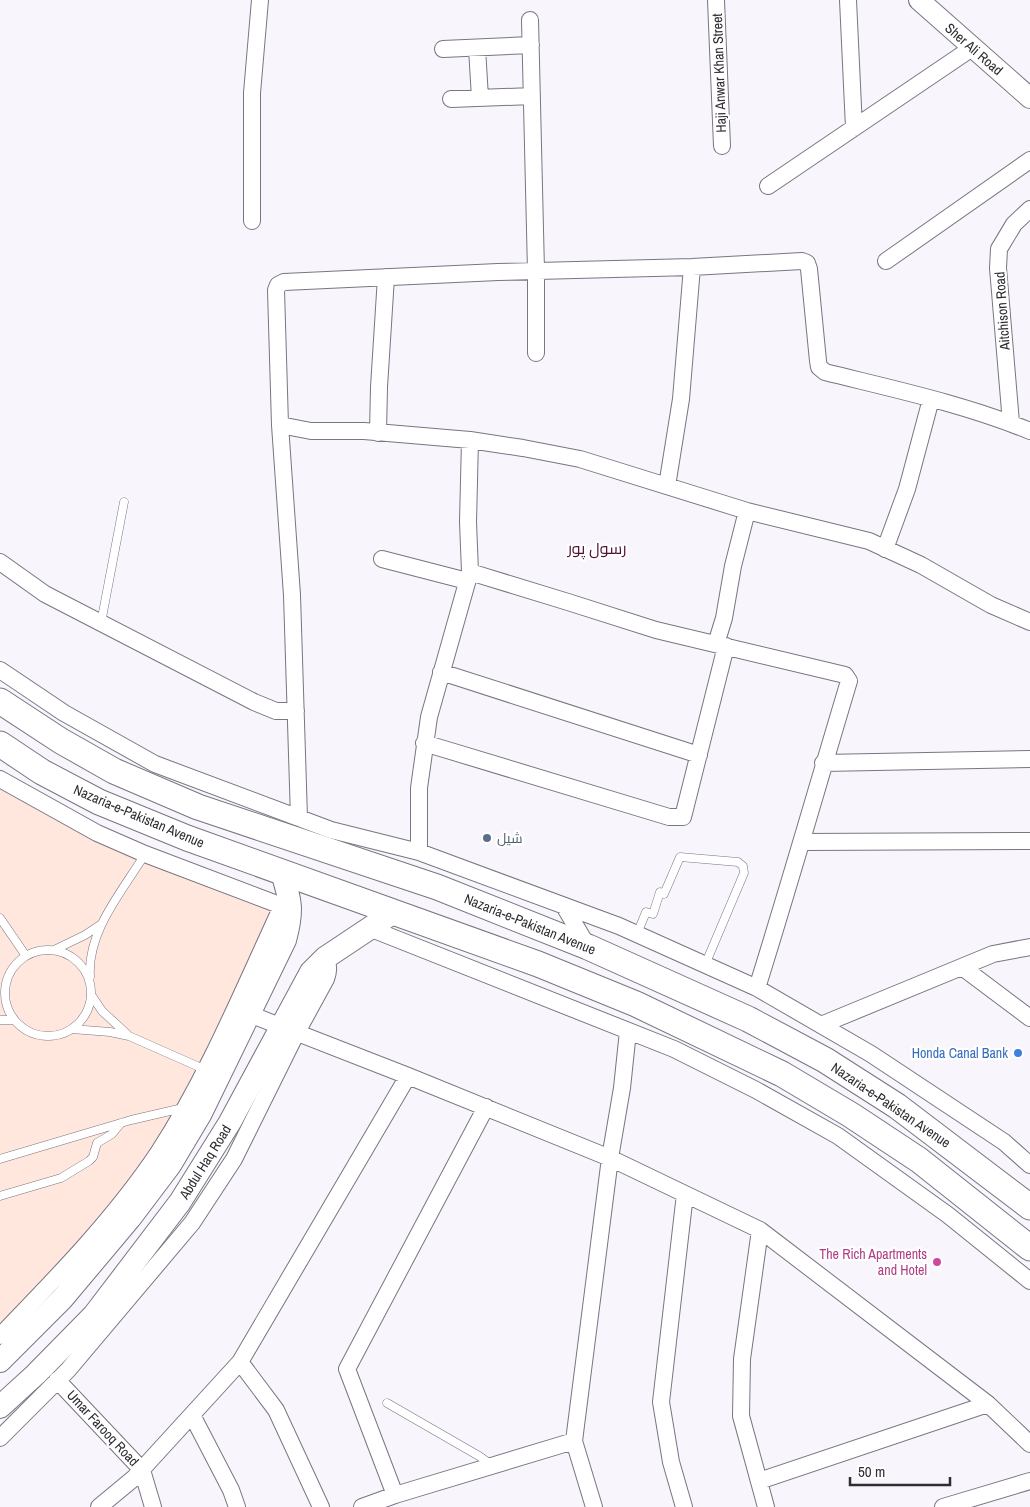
<svg xmlns="http://www.w3.org/2000/svg" width="1030" height="1507" font-family="'Archivo Narrow',Cairo,sans-serif">
<style>
.commercial{fill:#ffe7dd}
.lines{fill:none;stroke-linecap:round;stroke-linejoin:round}
.service-casing{stroke:#797581;stroke-width:9}
.minor-casing{stroke:#797581;stroke-width:18}
.tertiary-casing{stroke:#797581;stroke-width:22}
.secondary-casing{stroke:#797581;stroke-width:24}
.primary-casing{stroke:#797581;stroke-width:27}
.service{stroke:#fff;stroke-width:8}
.minor{stroke:#fff;stroke-width:16}
.tertiary{stroke:#fff;stroke-width:20}
.secondary{stroke:#fff;stroke-width:22}
.primary{stroke:#fff;stroke-width:25}
.service-dot{fill:#5c6f8a;stroke:#fff;stroke-width:2}
.shop-dot{fill:#3f7fe0;stroke:#fff;stroke-width:2}
.hotel-dot{fill:#d1479c;stroke:#fff;stroke-width:2}
.labels{text-anchor:middle;dominant-baseline:central;stroke-width:4.5;stroke-linejoin:round;paint-order:stroke}
.street-label{font-size:14px;fill:#2f2d32;stroke:#fff}
.service-label{font-size:14px;fill:#4e5e75;stroke:#fff;text-anchor:start}
.shop-label{font-size:14px;fill:#366cbe;stroke:#fff;text-anchor:end}
.hotel-label{font-size:14px;fill:#b23c85;stroke:#fff;text-anchor:end}
.quarter-label{font-size:16px;fill:#501032;stroke:#fff}
</style>
<rect width="100%" height="100%" fill="#f8f5fd"/>
<path class="commercial" d="M0 779 97 833 291 907 201 1113 0 1357Z"/>
<g class="lines">
<defs>
<path id="service" d="M101 623 124 502
M0 918 26 956
M637 934 646 912 653 914 660 892 664 894 680 857 738 862 743 866 744 873 705 965
M5 993a43 43 0 1 1 86 0a43 43 0 1 1-86 0Z
M54 950 85 935 100 925
M90 977C87 931 122 892 145 854
M92 996 102 1011 127 1034
M0 1020H13
M72 1029 110 1032 129 1036 206 1070
M0 1159 131 1120 183 1108
M0 1196 61 1178 89 1161 93 1157 97 1143 112 1134 121 1123
M387 1403 479 1456 492 1465"/>
<path id="minor" d="M716 0 722 146
M848 0 854 128
M530 20 536 271V353
M477 48 480 98
M443 49 531 45
M451 99 532 96
M768 186 972 48
M252 221V93L260 0
M886 261 1030 160
M1011 423 998 268 999 249 1014 224 1030 209
M280 425 311 431H364L470 440 523 448 580 459 747 511 869 541 921 565 991 605 1030 622
M378 433 379 387 386 277
M470 440 468 522 470 572
M667 486 681 399 692 267
M885 549 907 489 931 399
M382 559 467 581
M0 562 45 594 254 702 276 711H296
M716 644 724 618 733 566 747 511
M0 670 64 713 155 764 331 830 419 852 619 926 757 988 871 1054 1004 1142 1030 1165
M441 672 699 755
M424 743 669 817H683L726 646
M823 763 1030 759
M0 779 97 833 145 854 282 906 291 907
M299 818 292 595 280 425 276 290 278 285 284 282 498 272 692 267 802 261 807 263 809 269 818 361 819 367 825 372C893 389 964 404 1030 431
M803 842 1030 841
M419 852V788L429 717 470 572 568 602 656 630 845 675 849 681C818 784 789 886 757 988
M564 906 588 947
M369 928 674 1049 756 1090 838 1136 948 1215 1030 1281
M962 967 1030 1018
M249 1014 408 1076 610 1158 760 1230 988 1404 1030 1444
M821 1025 993 954 1030 947
M760 1230 742 1359 741 1416 766 1507
M0 1336C56 1278 113 1220 158 1153 208 1076 243 990 282 906
M240 1362 276 1410 321 1507
M57 1380 142 1470 153 1507
M192 1415 231 1490 237 1507
M0 1438 68 1370 192 1223 234 1159 297 1032 326 979C329 971 329 966 325 958
M759 1481 988 1404
M395 1495 347 1369 486 1107
M99 1507 134 1478 240 1362 408 1076
M362 1507 395 1495 574 1441
M594 1507 574 1441 610 1158 622 1088 628 1031
M684 1507 671 1462 661 1402 685 1194
M943 1507 1030 1481"/>
<path id="tertiary" d="M919 0 1030 98"/>
<path id="secondary" d="M0 1361 62 1299 130 1218 170 1165 201 1113 285 940C293 911 291 901 282 873
M0 1407 36 1374 94 1315 180 1202 230 1122 311 972 325 958 394 912"/>
<path id="primary" d="M0 701 61 741 114 771 198 807 437 887 588 947 748 1019 825 1060 897 1106 1030 1207
M0 744 42 772 99 802 187 838 538 964 636 1004 782 1074 851 1115 919 1160 1030 1248"/>
</defs>
<use href="#service" class="service-casing"/>
<use href="#minor" class="minor-casing"/>
<use href="#tertiary" class="tertiary-casing"/>
<use href="#secondary" class="secondary-casing"/>
<use href="#primary" class="primary-casing"/>
<use href="#service" class="service"/>
<use href="#minor" class="minor"/>
<use href="#tertiary" class="tertiary"/>
<use href="#secondary" class="secondary"/>
<use href="#primary" class="primary"/>
</g>
<circle class="service-dot" cx="487" cy="838" r="5"/>
<circle class="shop-dot" cx="1018" cy="1053" r="5"/>
<circle class="hotel-dot" cx="937" cy="1262" r="5"/>
<g class="labels">
<g class="street-label">
<text transform="translate(974 49) rotate(41)">Sher Ali Road</text>
<text transform="translate(719 73) rotate(-92)">Haji Anwar Khan Street</text>
<text transform="translate(1002 311) rotate(-94)">Aitchison Road</text>
<text transform="translate(139 816) rotate(23)">Nazaria-e-Pakistan Avenue</text>
<text transform="translate(530 924) rotate(22)">Nazaria-e-Pakistan Avenue</text>
<text transform="translate(891 1105) rotate(34)">Nazaria-e-Pakistan Avenue</text>
<text transform="translate(205 1162) rotate(-58)">Abdul Haq Road</text>
<text transform="translate(103 1428) rotate(47)">Umar Farooq Road</text>
</g>
<g class="service-label">
<text x="497" y="838">شیل</text>
</g>
<g class="shop-label">
<text x="1008" y="1053">Honda Canal Bank</text>
</g>
<g class="hotel-label">
<text x="927" y="1254">The Rich Apartments<tspan x="927" dy="16">and Hotel</tspan></text>
</g>
<g class="quarter-label">
<text x="597" y="548">رسول پور</text>
</g>
</g>
<path d="M850 1477v8h100v-8" fill="none" stroke="#2f2d32" stroke-width="2.5"/>
<text x="858" y="1477" font-size="15" fill="#2f2d32" stroke="#ffffff" stroke-width="4" paint-order="stroke">50 m</text>
</svg>
